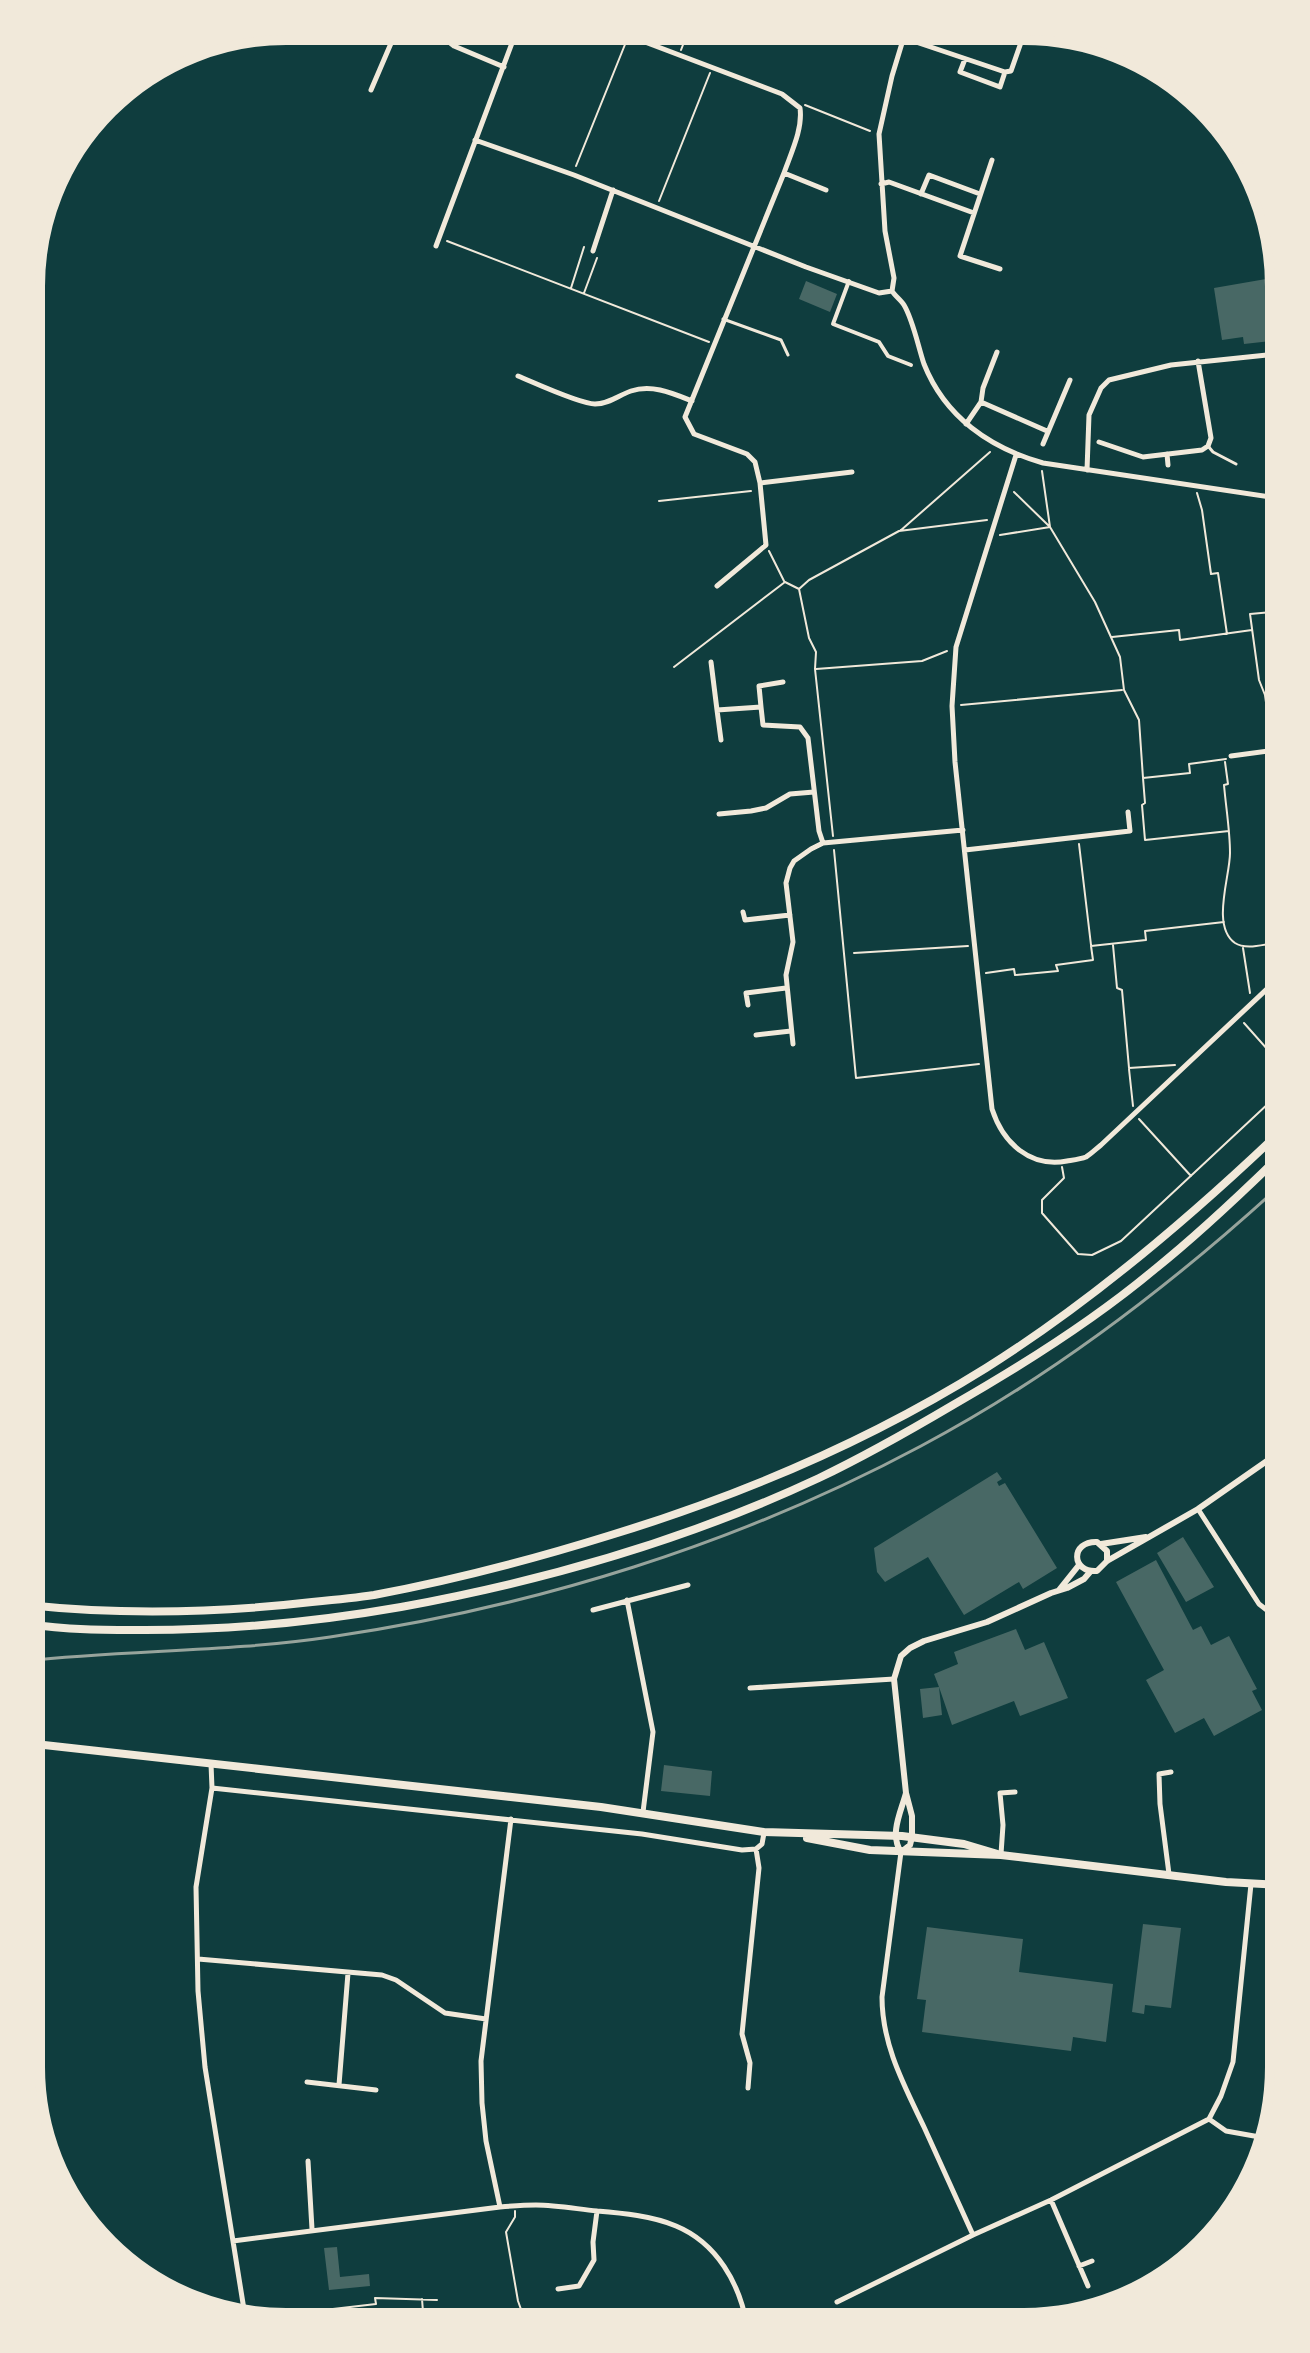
<svg xmlns="http://www.w3.org/2000/svg" width="1310" height="2353" font-family="Literata,serif">
<style>
.building{fill:#486865}
.lines{fill:none;stroke-linecap:round;stroke-linejoin:round}
.path{stroke:#f1e9da;stroke-width:2}
.service{stroke:#f1e9da;stroke-width:3}
.pedestrian{stroke:#f1e9da;stroke-width:4}
.minor{stroke:#f1e9da;stroke-width:5}
.tertiary{stroke:#f1e9da;stroke-width:6}
.primary{stroke:#f1e9da;stroke-width:8}
.trunk{stroke:#f1e9da;stroke-width:8}
.rail{stroke:#97a49c;stroke-width:3}
.rim{fill:none;stroke:#f1e9da;stroke-width:10}
</style>
<rect width="100%" height="100%" fill="#0f3d3e"/>
<path class="building" d="M1266 279 1271 315 1267 316 1271 341 1244 344 1243 337 1222 340 1214 288Z
M806 281 837 294 830 312 799 299Z
M997 1472 1002 1479 997 1482 999 1486 1005 1483 1057 1568 1023 1589 1019 1582 964 1615 928 1557 885 1582 877 1572 874 1548Z
M1183 1537 1214 1587 1186 1602 1157 1553Z
M1156 1560 1193 1630 1201 1626 1211 1645 1229 1636 1257 1689 1252 1691 1262 1710 1214 1736 1204 1718 1175 1733 1146 1680 1164 1670 1116 1582Z
M1016 1629 1025 1650 1044 1642 1068 1698 1020 1716 1014 1701 952 1725 939 1687 942 1715 923 1718 920 1689 939 1687 934 1674 958 1664 954 1652Z
M1284 1635V1653L1276 1654 1274 1636Z
M1284 1674V1695L1277 1696 1274 1676Z
M664 1765 712 1771 710 1796 661 1791Z
M1143 1924 1181 1928 1171 2008 1145 2005 1144 2014 1132 2012Z
M927 1927 1023 1939 1019 1972 1113 1984 1106 2042 1073 2037 1071 2051 922 2032 926 2000 917 1999Z
M337 2247 340 2277 369 2274 370 2286 329 2290 324 2248Z
M296 2316 297 2325H259L258 2320Z"/>
<g class="lines">
<path class="path" d="M665 42 671 28
M681 50 689 29
M805 105 870 131
M576 166 626 42
M659 201 710 73
M447 241 709 342
M571 288 584 247
M584 293 597 258
M1014 492 1050 527 1095 602 1120 657 1124 690 1139 720 1143 778
M1197 493 1202 510 1211 574 1218 573 1227 634
M659 501 751 491
M900 531 990 452
M1000 535 1050 527 1042 471
M769 551 784 581
M799 589 809 638 816 652 815 669 833 836
M1112 637 1179 630 1180 640 1252 630
M674 667 785 582 799 589 809 580 899 531 987 520
M816 669 922 661 947 651
M961 705 1122 690
M1272 745 1265 695 1259 680 1250 614 1284 611
M1226 759 1189 764 1190 773 1143 778 1145 803 1142 805 1145 840 1229 831
M1225 762 1228 784 1224 785C1226 808 1230 831 1230 853 1230 877 1211 926 1235 943 1247 951 1270 943 1284 941
M1079 844 1091 945
M834 850 856 1078 979 1064
M1113 945 1117 988 1122 990 1129 1068 1175 1065
M1243 948 1250 993
M854 953 968 946
M986 973 1014 969 1015 975 1058 971 1056 965 1093 960 1091 946 1146 940 1145 931 1224 922
M1244 1023 1284 1068
M1129 1069 1133 1106
M1139 1119 1191 1176
M1062 1167 1064 1178 1042 1200V1213L1078 1254 1092 1255 1121 1241 1284 1089
M515 2211V2217L506 2232 518 2301 527 2326
M422 2299 424 2325
M255 2318 376 2304 375 2298 437 2300"/>
<path class="service" d="M723 319 781 340 788 355
M1208 446 1213 452 1236 464"/>
<path class="pedestrian" d="M849 281 833 324 879 342 888 356 911 365"/>
<path class="minor" d="M427 27 433 29 454 46 504 67
M608 28 782 94 800 108C803 129 791 153 784 173L685 417 694 434 747 454 755 462 760 483 852 472
M904 38 1005 72 1011 71 1025 31
M288 42 294 26
M965 59 960 72 1000 87 1005 72
M371 90 398 27
M475 140 574 175 806 267 879 293 892 291
M992 160 960 256 1000 269
M784 173 826 190
M881 184 889 182 974 213
M921 194 929 175 980 194
M436 246 518 27
M593 251 613 190
M892 291C895 296 901 300 904 305 913 320 918 346 924 364 945 417 990 448 1043 463L1284 499
M892 291 894 278 885 231 879 134 892 76 906 30
M1279 299 1284 333
M1274 358 1284 341
M518 376C535 383 580 404 595 404 609 404 619 395 631 391 652 384 672 393 692 401
M981 402 1047 431
M966 424 981 402 983 388 997 352
M1099 442 1143 457 1202 450 1208 446 1211 438 1198 361
M1043 444 1070 380
M1167 454 1168 465
M1016 455 956 647 952 706 955 762 992 1109C1003 1143 1030 1168 1067 1161 1073 1160 1081 1159 1086 1157 1091 1154 1096 1149 1101 1145L1284 973
M1087 470 1089 415 1101 388 1109 380 1171 365 1267 355 1274 358 1278 366 1284 409
M717 586 766 545 760 483
M711 662 717 710 761 707 763 725 800 727 808 738 819 831 823 843
M761 707 759 686 783 682
M717 710 721 740
M1231 756 1284 749
M719 814 751 811 766 808 790 794 814 792
M965 850 1130 831 1128 812
M743 912 745 920 790 915
M748 1005 746 993 786 988
M756 1035 791 1031
M793 1044 786 975 793 942 786 883 790 868 794 861 811 849 823 843 963 830
M1198 1509 1259 1604 1268 1611 1284 1616
M627 1600 653 1732 643 1812
M593 1610 688 1585
M750 1688 894 1679
M211 1764 212 1788 196 1887 198 1991 205 2067 246 2322
M212 1788 642 1834 742 1850 756 1849 762 1844 764 1833
M901 1852 882 1997C882 2045 904 2085 924 2127 940 2163 957 2199 973 2235
M1001 1854 1003 1825 1000 1793 1015 1792
M1169 1874 1160 1804 1159 1774 1171 1772
M198 1959 382 1975 396 1980 445 2013 486 2019
M307 2082 376 2090
M339 2085 348 1973
M748 2088 750 2063 742 2034 759 1868 756 1849
M1209 2119 1226 2131 1271 2139
M308 2161 312 2229
M1051 2200 1088 2286
M500 2207 486 2141 482 2103 481 2061 511 1819
M233 2241 500 2207C512 2206 524 2205 536 2205 556 2205 577 2209 597 2211 622 2213 653 2216 676 2226 717 2243 740 2284 747 2326
M1079 2266 1092 2261
M558 2289 579 2286 594 2260 593 2242 597 2211
M837 2302 973 2235 1051 2200 1209 2119 1221 2096 1233 2062 1251 1884"/>
<path class="tertiary" d="M1101 1544 1146 1537
M1107 1561V1551L1097 1542C1070 1541 1071 1573 1097 1571L1107 1561 1198 1509 1284 1449
M1059 1590 1079 1565
M906 1793C901 1812 889 1834 901 1852L910 1845 912 1837V1816L906 1793 894 1679 901 1656 910 1648 924 1641 987 1622 1051 1593 1067 1588 1084 1579 1090 1572"/>
<path class="primary" d="M26 1743 601 1807 764 1832 902 1836 964 1844 1001 1855
M807 1838 870 1850 1001 1855 1226 1882 1283 1885"/>
<path class="trunk" d="M27 1605C121 1615 217 1613 312 1602 333 1600 354 1598 374 1595 454 1580 534 1559 611 1535 742 1495 869 1441 986 1368 1094 1300 1192 1216 1284 1128
M27 1624C66 1630 105 1630 145 1630 231 1630 316 1622 401 1607 543 1581 687 1540 819 1478 865 1456 909 1431 953 1405 1023 1365 1093 1321 1155 1269 1200 1233 1242 1193 1284 1152"/>
<path class="rail" d="M26 1661C127 1650 230 1652 330 1637 535 1607 738 1544 921 1446 1053 1376 1174 1283 1284 1182"/>
</g>
<path d="M0 0H1310V2353H0ZM286 40H1024A246 246 0 0 1 1270 286V2067A246 246 0 0 1 1024 2313H286A246 246 0 0 1 40 2067V286A246 246 0 0 1 286 40Z" fill="#f1e9da" fill-rule="evenodd"/>
<path class="rim" d="M286 40H1024A246 246 0 0 1 1270 286V2067A246 246 0 0 1 1024 2313H286A246 246 0 0 1 40 2067V286A246 246 0 0 1 286 40Z"/>
</svg>
